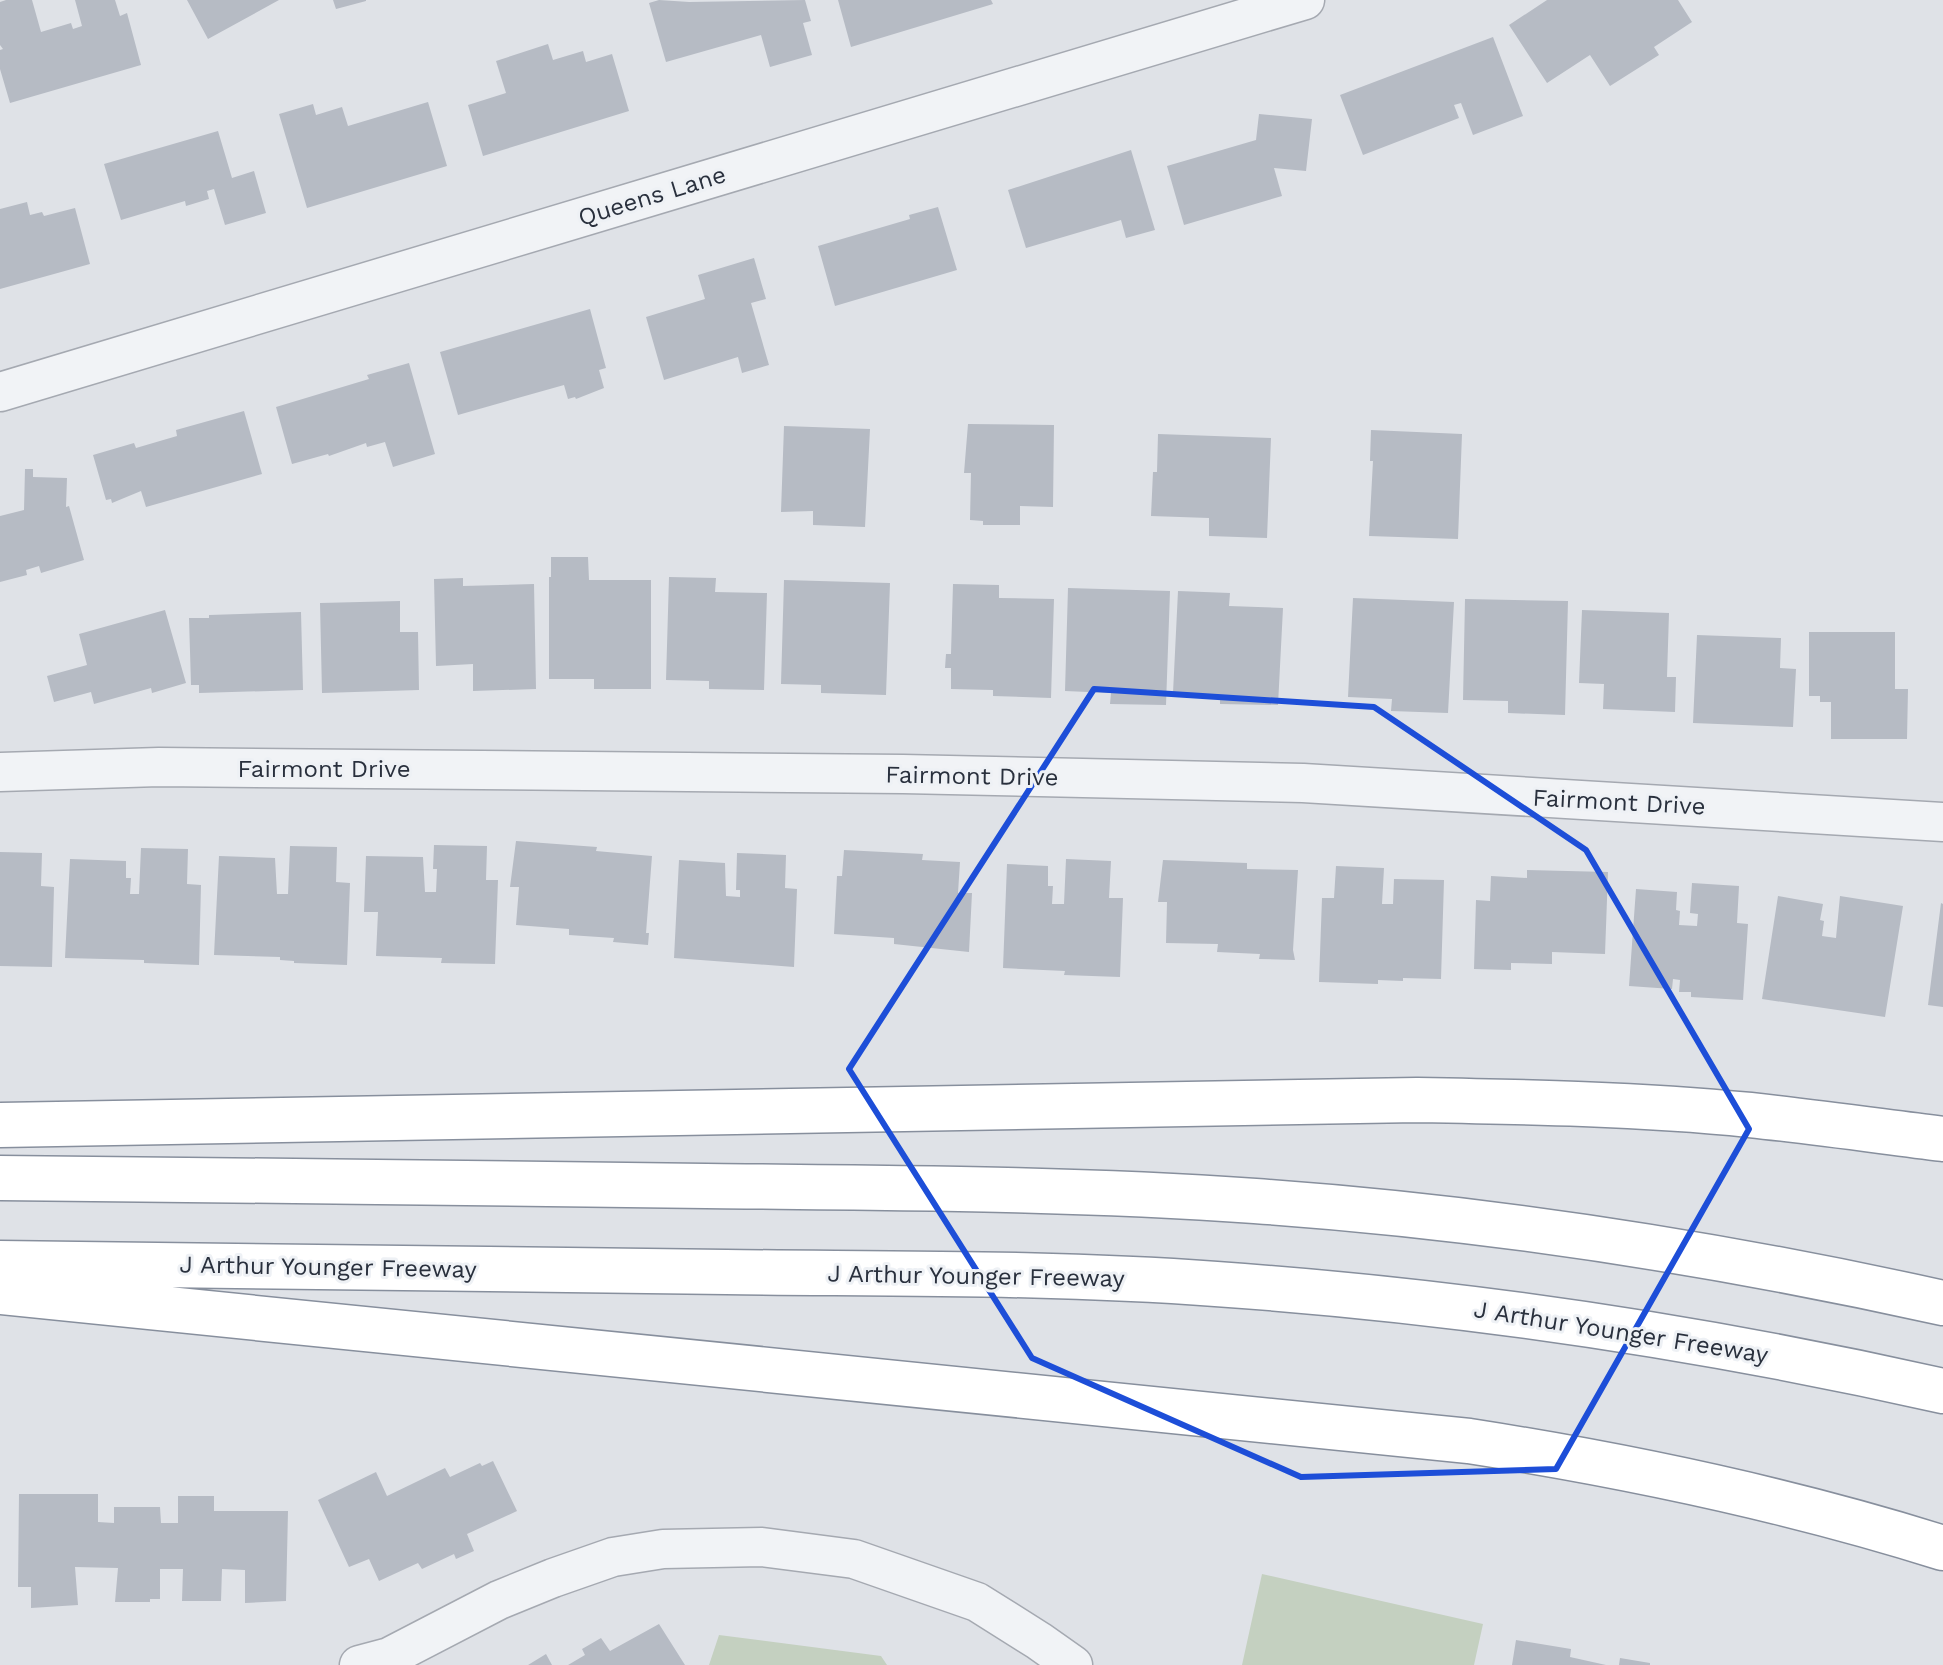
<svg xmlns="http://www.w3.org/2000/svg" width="1943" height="1665" font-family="'Work Sans',sans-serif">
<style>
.green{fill:#c4d0c0}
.building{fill:#b6bbc4}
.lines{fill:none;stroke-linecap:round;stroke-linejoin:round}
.minor-casing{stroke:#a5a9b1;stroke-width:41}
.motorway-casing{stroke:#878f9d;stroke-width:47}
.minor{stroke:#f1f3f6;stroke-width:38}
.motorway{stroke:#fff;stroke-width:44}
.marked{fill:none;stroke:#1d4ed8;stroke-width:6;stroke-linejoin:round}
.labels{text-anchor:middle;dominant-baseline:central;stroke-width:6;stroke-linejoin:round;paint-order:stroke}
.street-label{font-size:24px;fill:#29303d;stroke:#eef1f5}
</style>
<rect width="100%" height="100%" fill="#dfe2e7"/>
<path class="green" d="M1262 1574 1483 1624 1474 1665H1242Z
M719 1635 881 1656 887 1665H709Z"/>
<path class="building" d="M6 0H32L41 32 71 23 73 29 82 26 75 0H115L120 16 127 13 141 65 10 103 0 69V50L3 49 0 45V2Z
M187 0H279L208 39Z
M333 0H366V1L336 9Z
M659 0 689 2 805 0 811 21 803 23 812 55 770 67 761 35 666 62 649 3Z
M838 0H991L993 4 851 47Z
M1547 0H1678L1692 22 1654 47 1659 55 1610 86 1590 55 1547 83 1509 25Z
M1493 37 1523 116 1473 135 1461 103 1454 105 1459 118 1363 155 1340 95Z
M548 44 553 60 583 51 586 62 612 54 629 111 483 156 468 105 506 93 496 61Z
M428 102 447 166 307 208 279 114 313 104 316 115 342 107 348 126Z
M1259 114 1312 119 1306 171 1274 168 1282 196 1184 225 1167 166 1256 140Z
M218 131 232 178 254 171 266 213 225 225 214 189 207 191 209 199 186 206 185 201 121 220 104 164Z
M1131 150 1155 230 1126 238 1121 220 1026 248 1008 190Z
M27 202 30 215 42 212 44 216 75 208 90 264 0 289V209Z
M938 207 957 270 835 306 818 246 910 219 909 215Z
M754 258 766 299 751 303 769 365 742 373 738 357 664 380 646 317 705 299 698 275Z
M590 309 606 368 599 370 604 388 576 399 575 397 568 399 564 385 458 415 440 352Z
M409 363 435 454 393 467 385 442 367 447 366 443 329 456 328 454 292 464 276 407 369 379 367 375Z
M244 411 262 474 146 507 141 491 112 503 111 499 106 500 93 455 134 443 136 448 177 436 176 430Z
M968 424 1054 425 1053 507 1020 506V525H983V521L970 520 971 473H964Z
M784 426 870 429 865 527 813 525V511L781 512Z
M1371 430 1462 434 1458 539 1369 536 1373 461H1370Z
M1158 434 1271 438 1267 538 1209 536V518L1151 516 1153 472H1157Z
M25 469H33V477L67 478 66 507 69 506 84 560 41 573 39 566 26 570 27 575 0 582V516L24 510Z
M551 557H588L589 580H651V689H594V679H549V577H551Z
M669 577 716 578 715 592 767 593 764 690 709 689V681L666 680Z
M463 578V586L534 584 536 689 473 691V664L436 666 434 579Z
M784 580 890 583 886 695 821 693V685L781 684Z
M953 584 999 585V598L1054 599 1051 698 993 696V690L951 689V668H945L946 654H951Z
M1068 588 1170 591 1166 705 1110 704 1111 693 1065 691Z
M1178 591 1230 593 1229 606 1283 608 1278 705 1220 704V695L1173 693Z
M1353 598 1454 602 1448 713 1391 711 1392 699 1348 697Z
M1465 599 1568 601 1565 715 1508 713V701L1463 700Z
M400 601V632H418L419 690 322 693 320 603Z
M165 610 186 683 152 693 151 688 94 704 91 692 54 702 47 676 87 665 79 634Z
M1582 610 1669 613 1667 677H1676L1675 712 1603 709 1604 684 1579 683Z
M301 612 303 690 199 693V685H191L189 618H209V615Z
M1809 632H1895V689H1908L1907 739H1831V702H1820V696H1809Z
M1697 635 1781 638 1780 668 1796 669 1793 727 1693 723Z
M516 841 597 847 596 851 652 856 646 933H649L648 945 613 942 614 938 569 935V929L516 925 519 887H510Z
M434 845 487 846 486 880H498L495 964 441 963 442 958 376 956 378 912H364L366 856 423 857 425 892H436L437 869H433Z
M290 846 337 847 336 882 350 883 347 965 294 963V961L280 960V957L214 955 219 856 275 858 277 894H288Z
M141 848 188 849 187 884 201 885 199 965 144 963V960L65 958 70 859 126 861V878H131L130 894H139Z
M844 850 923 854 922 860 960 862 958 893H972L969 952 894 944V938L834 934 837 876H842Z
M0 852 42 853 41 886 54 887 52 967 0 966Z
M737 853 786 855 785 888 797 889 794 967 674 958 679 860 725 863 726 896 740 897V890H736Z
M1066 859 1111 861 1109 898H1123L1120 977 1064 975 1065 971 1003 968 1007 864 1048 866V886H1053L1052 904H1064Z
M1163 860 1247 863V869L1298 870 1293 950 1295 960 1259 959 1260 954 1217 952 1218 944 1166 943 1167 902H1158Z
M1336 866 1384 868 1382 904H1393L1394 879 1444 880 1441 979 1403 978V981L1378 980V984L1319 982 1322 898H1334Z
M1527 870 1608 872 1605 954 1552 952V964L1511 963V970L1474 969 1476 900 1490 901 1491 876 1527 878Z
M1692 883 1739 886 1737 923 1748 924 1743 1000 1691 997V992H1679L1680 980 1673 979 1672 989 1629 986 1636 889 1677 892 1676 910 1680 911 1679 925 1697 926 1698 914 1690 913Z
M1778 896 1823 904 1820 920 1824 921 1822 936 1836 938 1840 896 1903 906 1885 1017 1762 999Z
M1941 903 1943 904V1007L1928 1005Z
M493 1461 517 1511 467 1534 474 1551 456 1559 454 1554 422 1569 418 1563 379 1581 369 1559 349 1567 318 1500 376 1472 387 1496 445 1468 450 1477 480 1463 482 1466Z
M19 1494H98V1522L114 1523V1507H160L161 1523H178V1496H214V1511H288L286 1601 245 1603V1570L222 1569 221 1601H182L183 1569H160V1599H150V1602H115L118 1568 75 1567 78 1605 31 1608V1587H18Z
M659 1624 685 1665H568L585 1655 582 1649 601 1638 610 1651Z
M1516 1640 1571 1649 1570 1657 1606 1665H1512Z
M546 1654 552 1665H528Z
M1620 1658 1650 1663V1665H1619Z"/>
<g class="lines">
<defs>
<path id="minor" d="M0 392 1305 0
M0 772 159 767 903 774 1303 783 1943 822
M359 1665 389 1657 499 1600 553 1578 613 1557 663 1549 762 1547 854 1559 977 1602 1039 1641 1073 1665"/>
<path id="motorway" d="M0 1125 1417 1100C1528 1102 1639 1104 1750 1115 1815 1122 1879 1131 1943 1139
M0 1178C235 1180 471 1183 706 1186 889 1188 1072 1188 1255 1201 1486 1217 1717 1253 1943 1303
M0 1263C242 1266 484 1269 726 1272 889 1274 1053 1272 1216 1284 1461 1301 1703 1337 1943 1391
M0 1292 1469 1441C1630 1466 1787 1499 1943 1548"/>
</defs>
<use href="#minor" class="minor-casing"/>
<use href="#motorway" class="motorway-casing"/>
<use href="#minor" class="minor"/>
<use href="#motorway" class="motorway"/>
</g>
<path class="marked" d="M1094 689 1374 707 1586 850 1749 1129 1556 1469 1301 1477 1032 1358 849 1069Z"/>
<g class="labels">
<g class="street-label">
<text transform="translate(652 196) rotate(-17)">Queens Lane</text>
<text x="324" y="769">Fairmont Drive</text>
<text transform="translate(972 776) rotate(1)">Fairmont Drive</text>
<text transform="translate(1619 802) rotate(3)">Fairmont Drive</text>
<text transform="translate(328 1267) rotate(1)">J Arthur Younger Freeway</text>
<text transform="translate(976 1276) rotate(1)">J Arthur Younger Freeway</text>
<text transform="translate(1621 1332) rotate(9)">J Arthur Younger Freeway</text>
</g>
</g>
</svg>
